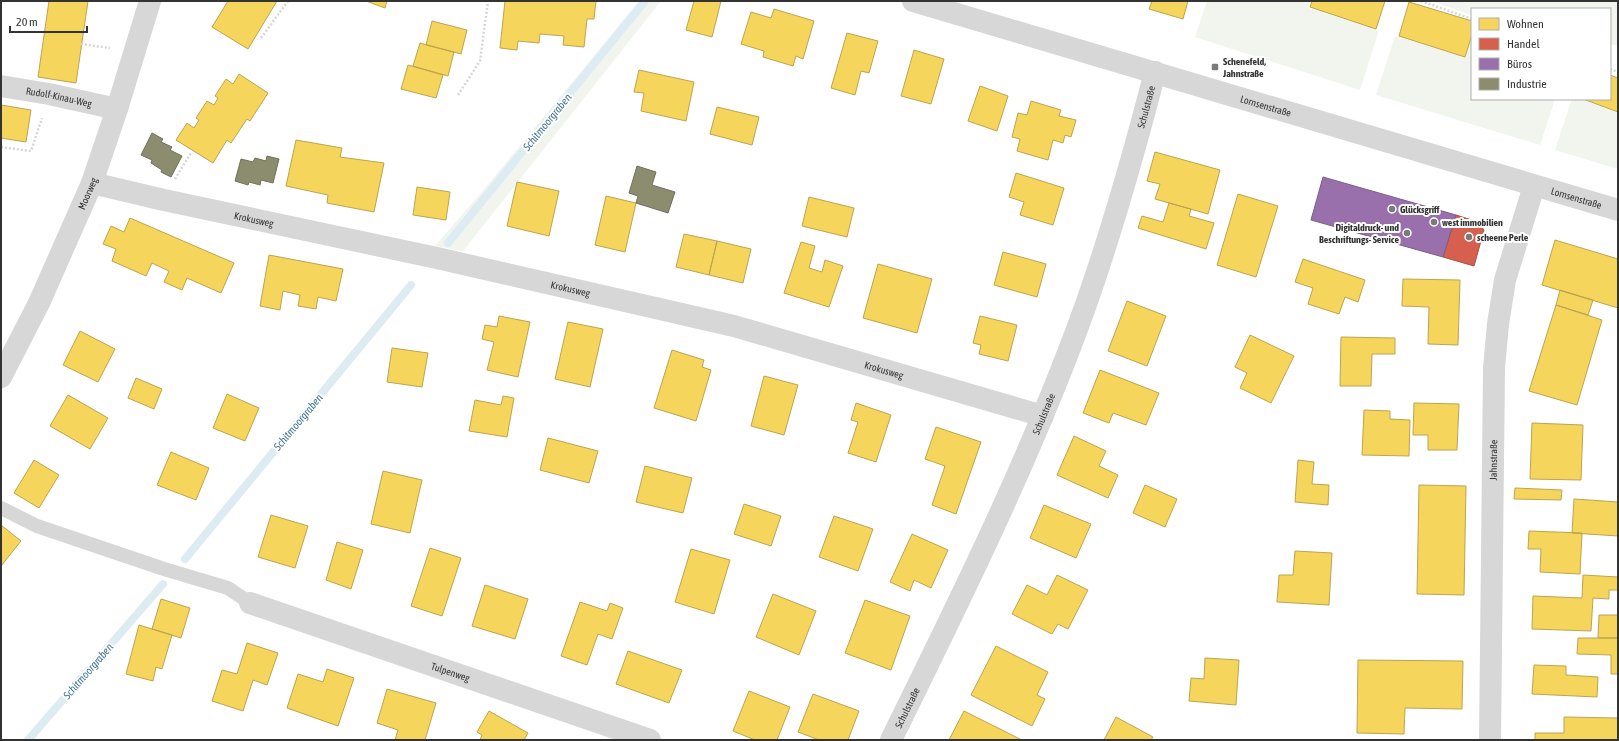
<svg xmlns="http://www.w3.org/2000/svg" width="1619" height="741" font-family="'Asap Condensed',sans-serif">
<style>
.green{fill:#f1f5ed}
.homes{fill:#f6d55c;stroke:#bca450}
.shops{fill:#d6604d;stroke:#a55245}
.offices{fill:#9970ab;stroke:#7a5e87}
.industry{fill:#8c8c6e;stroke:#71715c}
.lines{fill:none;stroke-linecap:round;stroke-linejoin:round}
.stream{stroke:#ddebf3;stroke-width:8}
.path{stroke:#d6d6d6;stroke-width:2.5;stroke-dasharray:2 2;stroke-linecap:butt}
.service{stroke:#d7d7d7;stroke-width:14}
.minor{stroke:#d7d7d7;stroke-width:22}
.tertiary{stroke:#d7d7d7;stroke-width:22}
.poi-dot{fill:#7a7a7a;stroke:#fff;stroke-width:1.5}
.labels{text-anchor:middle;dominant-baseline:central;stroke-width:4;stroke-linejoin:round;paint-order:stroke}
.poi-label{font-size:10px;font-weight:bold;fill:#333;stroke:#fff;text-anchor:start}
.street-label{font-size:10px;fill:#333;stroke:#fff}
.water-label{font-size:11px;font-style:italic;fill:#3f7597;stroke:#fff}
</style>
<rect width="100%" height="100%" fill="#fff"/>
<path class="green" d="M639 1H661L463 251 435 246 486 187Z
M1207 1H1311L1309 8 1379 30 1360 90 1195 37Z
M1431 1H1618V46L1610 44V9H1472V15Z
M1395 36 1465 57 1472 38V99H1555L1540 145 1376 95Z
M1572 99H1580L1618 113V169L1555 150Z"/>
<path class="homes" d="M49 1H88L76 83 38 77Z
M228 1H277L248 49 212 27Z
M366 1H387L385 8Z
M505 1H596L594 19H587L584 47 563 45 564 36 540 34 539 43 518 41 517 50 500 48Z
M694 1H721L712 37 686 30Z
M1152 1H1188L1183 19 1149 9Z
M1312 1H1385L1376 29 1310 7Z
M1409 2 1472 21V35L1465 57 1399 36Z
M774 9 814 21 803 59 796 56 793 66 763 57 764 51 741 44 751 12 771 18Z
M432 21 467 30 461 54 426 45Z
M847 33 878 41 869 73 861 71 855 95 831 88Z
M420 43 454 52 448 76 413 66Z
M914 50 944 59 931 104 901 96Z
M408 65 443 75 436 98 401 89Z
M639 70 694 82 686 121 641 111 644 93 634 92Z
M239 74 268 93 250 121 247 119 231 143 227 140 213 163 176 140 187 123 194 128 199 120 196 118 207 101 214 105 218 98 215 96 226 79 233 84Z
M1610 75 1618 78V112L1583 99H1610Z
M980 86 1008 96 997 131 968 121Z
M1031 101 1061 110 1059 116 1076 120 1071 137 1065 135 1063 143 1053 140 1048 160 1017 151 1020 139 1012 137 1018 113 1027 115Z
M1 105 31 110 26 142 1 138Z
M717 107 759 117 752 145 710 134Z
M296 140 342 148 340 157 384 163 374 212 327 203 328 195 286 186Z
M1155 152 1220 170 1208 214 1155 199 1160 184 1147 181Z
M1016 173 1064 188 1053 225 1020 215 1024 202 1009 197Z
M517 182 559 191 549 236 507 226Z
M417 187 450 192 446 220 413 215Z
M1238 194 1278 206 1256 277 1217 265Z
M606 196 636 203 625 252 595 245Z
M809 197 854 208 847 237 802 226Z
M1169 203 1191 209 1189 216 1214 223 1206 249 1138 228 1142 216 1163 222Z
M130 218 234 263 221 293 187 278 182 290 164 282 169 271 152 263 146 276 112 261 116 249 103 244 111 226 124 232Z
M684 234 717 241 709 275 676 267Z
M1555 240 1618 259V308L1542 285Z
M717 241 751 249 743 283 709 275Z
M801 242 815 246 809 268 822 272 825 260 843 266 829 307 784 293Z
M1003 252 1046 264 1037 297 994 285Z
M269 255 343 269 336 301 318 297 316 309 298 306 300 295 283 291 280 310 260 306Z
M1303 259 1365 280 1358 302 1345 297 1339 314 1308 304 1313 288 1295 282Z
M878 264 932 279 917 333 863 318Z
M1403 279 1460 280 1458 345 1428 344 1429 307 1402 306Z
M1560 290 1593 300 1588 315 1556 305Z
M1127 301 1166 316 1147 366 1108 351Z
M1556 305 1602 320 1577 405 1529 391Z
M499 316 530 322 518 377 487 370 494 342 482 339 485 325 497 327Z
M980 316 1017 325 1008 361 979 354 981 345 973 343Z
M568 322 603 329 590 387 555 379Z
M80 331 115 349 98 382 63 365Z
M1250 335 1294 356 1271 403 1240 388 1247 373 1235 367Z
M1341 337 1395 338V354H1372L1371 386H1340Z
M392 348 428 353 422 387 387 382Z
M672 350 704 360 702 367 711 370 696 421 654 408Z
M1100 370 1159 393 1146 425 1113 413 1109 423 1083 413Z
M764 376 798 385 784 435 751 426Z
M136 378 162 389 154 409 128 398Z
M227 394 259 408 245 441 213 428Z
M68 395 108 418 90 449 50 426Z
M503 396 514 398 507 437 469 431 475 400 501 405Z
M856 403 891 415 876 462 848 453 858 422 851 420Z
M1414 403 1459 404 1457 450H1428V435H1413Z
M1364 410 1390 411V419L1410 420 1409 456 1362 455Z
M1532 423 1583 425 1581 480 1530 479Z
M936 427 981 442 956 514 932 505 945 466 925 459Z
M1074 436 1106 451 1099 466 1118 475 1108 498 1057 475Z
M548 438 598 451 589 483 540 470Z
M171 452 209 468 196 500 157 485Z
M34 460 59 475 39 508 14 493Z
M1298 460 1314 462 1312 484 1329 485 1328 505 1295 502Z
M645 466 692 478 683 513 636 502Z
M383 471 422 480 410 533 371 524Z
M1145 485 1177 499 1165 527 1133 513Z
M1419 485 1466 486 1464 595 1417 594Z
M1515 488 1562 490 1561 500 1514 499Z
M1574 499 1618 502V536L1572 533Z
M744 504 781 516 771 546 734 534Z
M1044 505 1091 524 1076 558 1030 538Z
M271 515 308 526 295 568 258 557Z
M834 516 873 529 858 571 819 557Z
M1 525 21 541 1 566Z
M1529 531 1582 533 1580 574 1540 572 1541 549H1528Z
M912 534 948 550 931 588 914 580 910 591 890 582Z
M337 542 363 550 351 589 326 580Z
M430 548 461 558 442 616 411 606Z
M691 549 730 560 714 614 675 602Z
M1295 551 1332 553 1329 605 1277 602 1279 575H1293Z
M1057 575 1088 590 1068 629 1058 624 1052 634 1012 614 1027 585 1047 595Z
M1583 575 1618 577V590H1609V599L1593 598 1591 631 1532 629 1533 596 1582 598Z
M485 585 528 599 515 639 472 626Z
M773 594 816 611 799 655 756 637Z
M161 599 190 608 181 638 152 629Z
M865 600 910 616 891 670 845 653Z
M580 602 607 611 610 603 623 608 612 639 598 634 587 665 561 656Z
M1599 615H1618V638H1598Z
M139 625 172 635 162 669 156 667 153 681 126 674Z
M1578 638H1618V674H1611V655L1577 654Z
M247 643 278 653 267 685 253 680 243 711 212 701 222 670 237 674Z
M996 646 1048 672 1037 695 1045 699 1032 726 971 695Z
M628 651 682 670 669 703 616 684Z
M1205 658 1239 660 1236 705 1189 701 1191 678 1204 679Z
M1358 660 1463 661 1462 709 1405 708 1404 734 1357 733Z
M1534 665 1566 666V675L1598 677 1597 697 1532 694Z
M327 669 354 678 338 726 287 708 298 674 323 682Z
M387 689 436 703 425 740H395L398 730 377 723Z
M749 691 790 707 777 740H755L733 731Z
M813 694 859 711 848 740H819L798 732Z
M489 711 528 733 524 740H480L482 735 477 732Z
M964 711 1020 739V740H949Z
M1116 717 1153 737 1151 740H1104Z
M1564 717 1618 718V740H1535V733H1564Z"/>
<path class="shops" d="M1456 215 1478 222 1484 230 1474 266 1443 257Z"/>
<path class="offices" d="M1323 177 1456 215 1443 257 1311 220Z"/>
<path class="industry" d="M152 133 163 139 161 142 172 147 170 150 182 156 171 177 161 172 162 170 151 163 152 160 141 155Z
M267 156 279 159 273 183 261 180 260 185 249 182 248 185 235 181 241 159 253 162 255 158 266 161Z
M637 166 656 172 652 185 675 192 668 213 636 203 638 196 629 193Z"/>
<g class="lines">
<path class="stream" d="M448 243 645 1
M185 559 411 285
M28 740 163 584"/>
<path class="path" d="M1421 1 1472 19
M261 38 288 1
M81 44 110 48
M1610 69 1618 72
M458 95 480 61 488 1
M1 147 31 151 42 118
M175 179 191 153"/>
<path class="service" d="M1 508 37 526 164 569 228 588 250 603"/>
<g class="minor">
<path id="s1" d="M1 86 49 94 117 109"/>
<path id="s2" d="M92 183 164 200 437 258 734 326 1043 416"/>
<path id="s3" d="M1 377 39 303 92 183 117 109 150 1"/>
<path id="s4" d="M250 603 650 740"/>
<path id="s5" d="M891 740C955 610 1019 481 1071 345 1105 257 1131 165 1155 72"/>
<path id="s6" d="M1490 740 1494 368 1498 324 1505 280 1534 186"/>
</g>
<path class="tertiary" id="s7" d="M913 1 1618 210"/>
</g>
<g class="poi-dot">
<rect x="1211" y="63" width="8" height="8" rx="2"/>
<circle cx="1392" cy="209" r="4"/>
<circle cx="1434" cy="222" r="4"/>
<circle cx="1407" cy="233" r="4"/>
<circle cx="1469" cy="237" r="4"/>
</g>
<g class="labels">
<g class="poi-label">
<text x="1223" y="61">Schenefeld,<tspan x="1223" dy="12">Jahnstraße</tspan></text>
<text x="1400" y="209">Glücksgriff</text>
<text x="1442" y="222">west immobilien</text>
<text x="1399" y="227" text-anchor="end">Digitaldruck- und<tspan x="1399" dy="12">Beschriftungs- Service</tspan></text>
<text x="1477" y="237">scheene Perle</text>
</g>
<g class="street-label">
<text stroke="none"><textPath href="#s1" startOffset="59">Rudolf-Kinau-Weg</textPath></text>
<text stroke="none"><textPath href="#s7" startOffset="368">Lornsenstraße</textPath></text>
<text stroke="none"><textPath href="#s5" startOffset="684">Schulstraße</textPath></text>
<text stroke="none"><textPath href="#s3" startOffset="203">Moorweg</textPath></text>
<text stroke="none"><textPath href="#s7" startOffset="692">Lornsenstraße</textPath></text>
<text stroke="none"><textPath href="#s2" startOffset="166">Krokusweg</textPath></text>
<text stroke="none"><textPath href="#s2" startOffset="490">Krokusweg</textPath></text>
<text stroke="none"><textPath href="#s2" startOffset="814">Krokusweg</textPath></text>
<text stroke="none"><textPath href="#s5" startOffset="360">Schulstraße</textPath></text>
<text stroke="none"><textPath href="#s6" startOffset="280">Jahnstraße</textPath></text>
<text stroke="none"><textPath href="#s4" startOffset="212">Tulpenweg</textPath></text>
<text stroke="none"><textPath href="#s5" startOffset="36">Schulstraße</textPath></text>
</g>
<g class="water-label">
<text transform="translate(547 122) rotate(-51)">Schitmoorgraben</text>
<text transform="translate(298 422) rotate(-50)">Schitmoorgraben</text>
<text transform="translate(88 671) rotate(-49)">Schitmoorgraben</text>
</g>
</g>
<rect width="1619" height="741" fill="none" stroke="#333333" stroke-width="4"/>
<rect x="1471" y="8" width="140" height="92" fill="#ffffff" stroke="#adadad"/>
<rect x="1479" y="18" width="20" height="12" fill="#f6d55c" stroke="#adadad"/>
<text x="1507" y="28" font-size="12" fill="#333333">Wohnen</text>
<rect x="1479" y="38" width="20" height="12" fill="#d6604d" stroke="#adadad"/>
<text x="1507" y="48" font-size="12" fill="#333333">Handel</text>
<rect x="1479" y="58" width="20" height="12" fill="#9970ab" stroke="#adadad"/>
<text x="1507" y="68" font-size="12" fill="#333333">Büros</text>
<rect x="1479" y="78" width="20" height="12" fill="#8c8c6e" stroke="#adadad"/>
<text x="1507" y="88" font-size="12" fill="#333333">Industrie</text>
<path d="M10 26v6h77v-6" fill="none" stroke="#333333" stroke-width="2"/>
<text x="16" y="26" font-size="12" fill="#333333" stroke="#ffffff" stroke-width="3" paint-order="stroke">20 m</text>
</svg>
